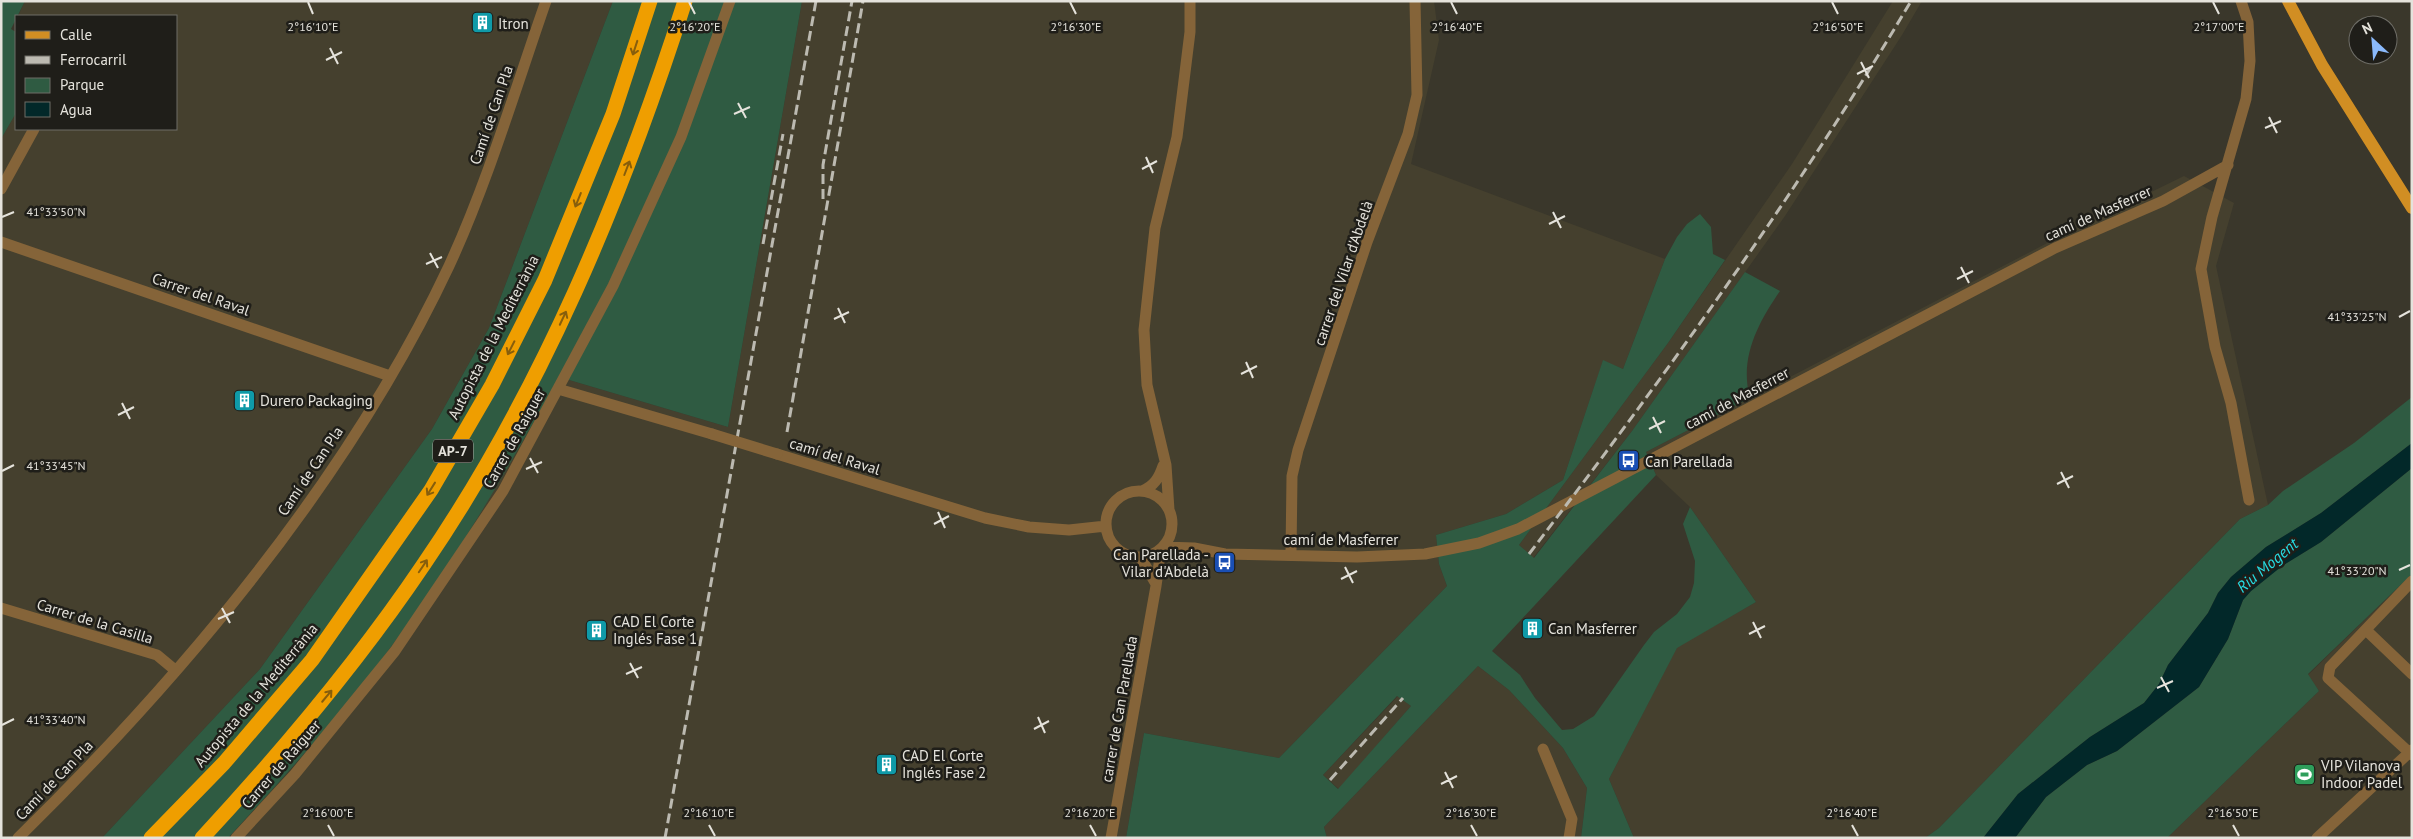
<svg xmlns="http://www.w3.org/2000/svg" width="2413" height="839" font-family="'PT Sans',sans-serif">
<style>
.built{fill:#45402e}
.green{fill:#2f5b42;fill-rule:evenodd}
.water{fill:#022829}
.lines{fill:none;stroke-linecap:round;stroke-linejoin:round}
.minor{stroke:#856439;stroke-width:11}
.major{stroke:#d18e23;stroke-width:12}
.highway{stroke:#ef9e00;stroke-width:15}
.rail{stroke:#bcbab1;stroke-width:3;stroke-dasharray:10 5;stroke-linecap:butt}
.minor-bridge{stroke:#856439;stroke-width:11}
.oneway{stroke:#875e0c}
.ticks{fill:none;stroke:#e5e3dc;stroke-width:2}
.labels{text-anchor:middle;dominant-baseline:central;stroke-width:5;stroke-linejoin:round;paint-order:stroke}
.shield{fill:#1f1e19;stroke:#aaa8a2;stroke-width:1}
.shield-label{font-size:14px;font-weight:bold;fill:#e5e3dc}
.poi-label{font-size:15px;fill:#e5e3dc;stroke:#1f1e19;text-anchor:start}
.street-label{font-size:15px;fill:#e5e3dc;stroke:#1f1e19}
.water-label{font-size:16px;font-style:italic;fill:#26dce3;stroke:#1f1e19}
.ticks-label{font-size:12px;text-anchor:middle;fill:#e5e3dc;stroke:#1f1e19;stroke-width:5;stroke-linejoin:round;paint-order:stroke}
</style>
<rect width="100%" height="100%" fill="#3a372b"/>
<path class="built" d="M25 1H613L489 328 432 429 260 669 102 838H1V139L16 113V129H176V16H18Z
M802 1H1434L1439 40 1411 164 1665 259 1623 369 1603 361 1563 480 1506 514 1436 535 1439 564 1447 586 1279 758 1144 733 1126 838H228L314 744 559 377 728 427Z
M1893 1H1922L1902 35 1785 216 1632 431 1533 558 1519 545 1668 343 1792 164Z
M2184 176 2234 203 2216 266 2268 505 2240 519 1939 828 1925 838H1634L1609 779 1677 647 1756 602 1690 507 1656 475 1646 452 2053 240Z
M2412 574V838H2167L2319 691 2308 675Z
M1478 666 1509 690 1563 748 1587 788 1581 838H1327L1324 827Z
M1398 696 1411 706 1339 789 1323 775Z"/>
<path class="green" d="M1 1H25L11 29 16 32V113L1 139Z
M613 1H802L728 427 559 377C511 463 462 549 404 629 351 703 290 771 228 838H102L260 669 432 429 489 328Z
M1700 214 1711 227 1713 254 1725 260 1668 343 1519 545 1534 558 1632 431 1745 272 1780 291C1758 323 1739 358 1750 398L1646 452 1656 475 1492 651 1520 675 1535 698 1562 730 1573 729 1594 716 1644 645 1654 632 1677 614 1690 597 1694 583 1695 561 1683 524 1690 507 1756 602 1677 648 1609 779 1634 838H1581L1587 788 1563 748 1509 690 1478 666 1324 827 1327 838H1126L1144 733 1279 758 1447 586 1439 564 1436 535 1506 514 1563 480 1603 360 1623 369 1665 259 1677 237 1687 224ZM1397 696 1411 706 1338 789 1323 775Z
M2412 397V443L2321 513 2266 547 2231 577 2218 593 2208 613 2168 665 2159 684 2144 703 2090 737 2018 794 1983 838H1925L1939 828 2240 519 2268 505 2283 491 2354 443Z
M2412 468V574L2308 674 2319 691 2167 838H2015L2046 797 2087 765 2117 751 2199 687 2228 639 2243 600 2251 591 2282 566 2321 542Z"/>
<path class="water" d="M2412 443V468L2321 542 2282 566 2251 591 2243 600 2228 639 2199 687 2117 751 2087 765 2046 797 2015 838H1983L2018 794 2090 737 2144 703 2159 684 2168 665 2208 613 2218 593 2231 577 2266 547 2321 513Z"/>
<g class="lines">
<path class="minor" d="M2241 1 2248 22 2250 61 2246 99 2212 217 2201 269 2215 347 2231 403 2249 500
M1 189 34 129
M1 242 390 376
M558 389 712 434
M777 454 985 518 1029 527 1069 530 1106 526
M1142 491C1154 486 1159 478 1163 466
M1106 524a33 33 0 1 1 66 0a33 33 0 1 1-66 0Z
M1169 510 1166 465 1147 385 1144 330 1155 228 1177 137 1190 32V1
M1163 547 1194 548 1225 554 1357 557 1425 554 1479 543 1518 529 2055 248 2163 201 2228 165
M1291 554 1292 476 1298 450 1367 242 1408 134 1417 95 1415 1
M1141 558 1156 584
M2412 581 2330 667 2328 678 2412 755
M1 608 157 655 175 670
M2366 630 2412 674
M1543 749 1572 819 1569 838
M18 838C184 675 350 477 449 266 488 181 515 90 546 1
M236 838 295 774 395 651 503 491 613 286 681 137 730 1
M1111 838 1156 586 1161 550
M2317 838 2412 750"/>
<path class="major" d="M2288 1 2322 65 2412 208"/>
<path class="highway" d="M151 838 224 763 312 660 431 490 492 385 545 280 613 114 650 1
M202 838C282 752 358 662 424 564 541 393 622 198 685 1"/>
<path class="rail" d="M823 199V165L852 1
M763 244 783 134
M787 432 863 1
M1529 554C1665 376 1797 194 1911 1
M1330 780 1403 698
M665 838 816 1"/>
<path class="minor-bridge" d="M712 434 777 454"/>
</g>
<defs><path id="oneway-shaft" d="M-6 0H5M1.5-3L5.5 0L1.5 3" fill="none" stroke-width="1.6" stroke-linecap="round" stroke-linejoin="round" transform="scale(1.25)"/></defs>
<g class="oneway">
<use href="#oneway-shaft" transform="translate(635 48) rotate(108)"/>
<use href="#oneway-shaft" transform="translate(627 168) rotate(-69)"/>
<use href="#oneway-shaft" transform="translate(578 200) rotate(112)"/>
<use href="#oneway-shaft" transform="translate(563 318) rotate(-65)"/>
<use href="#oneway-shaft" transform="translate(511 348) rotate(117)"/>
<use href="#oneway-shaft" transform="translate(431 489) rotate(122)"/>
<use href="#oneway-shaft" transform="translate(423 566) rotate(-56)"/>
<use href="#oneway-shaft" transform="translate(327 696) rotate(-50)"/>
</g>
<path class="ticks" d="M308 2 313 14M689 2 695 14M1070 2 1076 14M1451 2 1457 14M1832 2 1838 14M2213 2 2219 14M330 48 338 64M326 60 342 52M1861 62 1869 78M1857 74 1873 66M738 103 746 118M734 114 750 107M2269 117 2277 133M2265 128 2281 121M1146 157 1153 173M1142 169 1157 161M1553 212 1561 228M2 217 14 212M1549 224 1565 216M430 253 438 268M426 264 442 257M1961 267 1969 283M1957 279 1973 271M838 308 845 323M2399 317 2410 311M834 319 849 312M1246 362 1253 378M1241 374 1257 366M122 403 130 419M118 415 134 407M1653 417 1661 433M1649 429 1665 421M530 458 538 473M526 469 542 462M2 471 14 465M2061 472 2069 488M2057 484 2073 476M938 512 945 528M934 524 949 516M1345 567 1353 583M2399 570 2410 565M1341 579 1357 571M222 608 230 623M218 619 234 612M1753 622 1761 638M1749 634 1765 626M630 663 638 678M626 674 642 667M2161 677 2169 692M2157 688 2173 681M1038 717 1045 733M2 725 14 719M1034 729 1049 721M1445 772 1453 788M1441 784 1457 776M328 825 334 836M709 825 715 836M1090 825 1096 836M1471 825 1477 836M1852 825 1858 836M2233 825 2239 836"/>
<defs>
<symbol id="building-square" viewBox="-11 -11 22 22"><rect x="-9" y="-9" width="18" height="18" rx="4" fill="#0f9aa8" stroke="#1f1e19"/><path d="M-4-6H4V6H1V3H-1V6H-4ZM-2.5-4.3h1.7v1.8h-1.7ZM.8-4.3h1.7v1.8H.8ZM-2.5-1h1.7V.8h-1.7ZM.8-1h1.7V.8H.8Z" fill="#fff"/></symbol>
<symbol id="bus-square" viewBox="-11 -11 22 22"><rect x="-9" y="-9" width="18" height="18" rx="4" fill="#1a4fb4" stroke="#1f1e19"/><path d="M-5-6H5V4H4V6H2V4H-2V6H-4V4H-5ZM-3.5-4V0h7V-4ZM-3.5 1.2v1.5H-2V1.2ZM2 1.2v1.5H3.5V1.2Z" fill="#fff"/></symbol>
<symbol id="stadium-square" viewBox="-11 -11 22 22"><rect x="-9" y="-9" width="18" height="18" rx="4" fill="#2e9e5b" stroke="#1f1e19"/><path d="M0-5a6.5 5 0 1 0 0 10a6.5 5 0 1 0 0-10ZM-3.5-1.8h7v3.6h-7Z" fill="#fff"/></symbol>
</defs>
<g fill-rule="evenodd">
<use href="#building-square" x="470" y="10" width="25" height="25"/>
<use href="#building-square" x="232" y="388" width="25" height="25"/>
<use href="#bus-square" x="1616" y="448" width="25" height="25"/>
<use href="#bus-square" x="1212" y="550" width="25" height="25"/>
<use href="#building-square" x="1520" y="616" width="25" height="25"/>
<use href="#building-square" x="584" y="618" width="25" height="25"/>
<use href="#building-square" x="874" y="752" width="25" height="25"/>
<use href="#stadium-square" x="2292" y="762" width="25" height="25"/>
</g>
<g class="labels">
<rect class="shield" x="433" y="439.5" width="40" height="23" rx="4"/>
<g class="shield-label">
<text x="453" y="451">AP-7</text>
</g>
<g class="poi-label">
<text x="498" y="23">Itron</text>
<text x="260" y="400">Durero Packaging</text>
<text x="1645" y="461">Can Parellada</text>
<text x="1209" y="554" text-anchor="end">Can Parellada -<tspan x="1209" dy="17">Vilar d'Abdelà</tspan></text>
<text x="613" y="621">CAD El Corte<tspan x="613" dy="17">Inglés Fase 1</tspan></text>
<text x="1548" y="628">Can Masferrer</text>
<text x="902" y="755">CAD El Corte<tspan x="902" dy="17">Inglés Fase 2</tspan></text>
<text x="2321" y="765">VIP Vilanova<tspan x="2321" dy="17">Indoor Padel</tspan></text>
</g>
<g class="street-label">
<text transform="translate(491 115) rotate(-71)">Camí de Can Pla</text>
<text transform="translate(2098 213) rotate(-24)">camí de Masferrer</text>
<text transform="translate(1343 273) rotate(-71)">carrer del Vilar d'Abdelà</text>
<text transform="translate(201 294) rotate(19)">Carrer del Raval</text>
<text transform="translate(493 337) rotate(-63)">Autopista de la Mediterrània</text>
<text transform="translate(1737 398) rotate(-28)">camí de Masferrer</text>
<text transform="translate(514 438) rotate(-61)">Carrer de Raiguer</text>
<text transform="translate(835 456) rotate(17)">camí del Raval</text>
<text transform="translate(310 471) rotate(-56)">Camí de Can Pla</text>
<text x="1341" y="539">camí de Masferrer</text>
<text transform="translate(95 621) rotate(17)">Carrer de la Casilla</text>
<text transform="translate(256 695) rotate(-50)">Autopista de la Mediterrània</text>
<text transform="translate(1119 709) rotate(-80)">carrer de Can Parellada</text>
<text transform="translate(281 764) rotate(-49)">Carrer de Raiguer</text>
<text transform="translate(54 780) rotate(-46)">Camí de Can Pla</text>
</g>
<g class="water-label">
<text transform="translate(2267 565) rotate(-40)">Riu Mogent</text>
</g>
</g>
<g class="ticks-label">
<text x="313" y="31">2°16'10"E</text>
<text x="695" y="31">2°16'20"E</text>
<text x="1076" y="31">2°16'30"E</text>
<text x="1457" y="31">2°16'40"E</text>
<text x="1838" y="31">2°16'50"E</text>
<text x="2219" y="31">2°17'00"E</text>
<text x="56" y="216">41°33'50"N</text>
<text x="2357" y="321">41°33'25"N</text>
<text x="56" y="470">41°33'45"N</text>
<text x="2357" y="575">41°33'20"N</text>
<text x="56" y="724">41°33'40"N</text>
<text x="328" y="817">2°16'00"E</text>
<text x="709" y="817">2°16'10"E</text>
<text x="1090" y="817">2°16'20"E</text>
<text x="1471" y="817">2°16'30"E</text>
<text x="1852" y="817">2°16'40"E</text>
<text x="2233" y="817">2°16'50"E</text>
</g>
<rect width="2413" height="839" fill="none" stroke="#e5e3dc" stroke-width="5"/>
<rect x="15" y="15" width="162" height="115" fill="#1f1e19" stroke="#6e6d67"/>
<rect x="25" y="31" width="25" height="8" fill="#d18e23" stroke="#6e6d67"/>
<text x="60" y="40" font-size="15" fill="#e5e3dc">Calle</text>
<rect x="25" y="56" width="25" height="8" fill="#bcbab1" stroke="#6e6d67"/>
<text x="60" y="65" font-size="15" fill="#e5e3dc">Ferrocarril</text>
<rect x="25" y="78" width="25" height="15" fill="#2f5b42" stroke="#6e6d67"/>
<text x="60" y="90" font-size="15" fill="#e5e3dc">Parque</text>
<rect x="25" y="102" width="25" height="15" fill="#022829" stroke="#6e6d67"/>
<text x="60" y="115" font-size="15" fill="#e5e3dc">Agua</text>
<g transform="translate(2373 40) rotate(334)"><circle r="24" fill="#1f1e19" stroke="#6e6d67"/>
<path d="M0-4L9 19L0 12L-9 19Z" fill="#8bbafc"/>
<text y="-8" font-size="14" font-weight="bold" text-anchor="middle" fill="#e5e3dc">N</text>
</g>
</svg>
